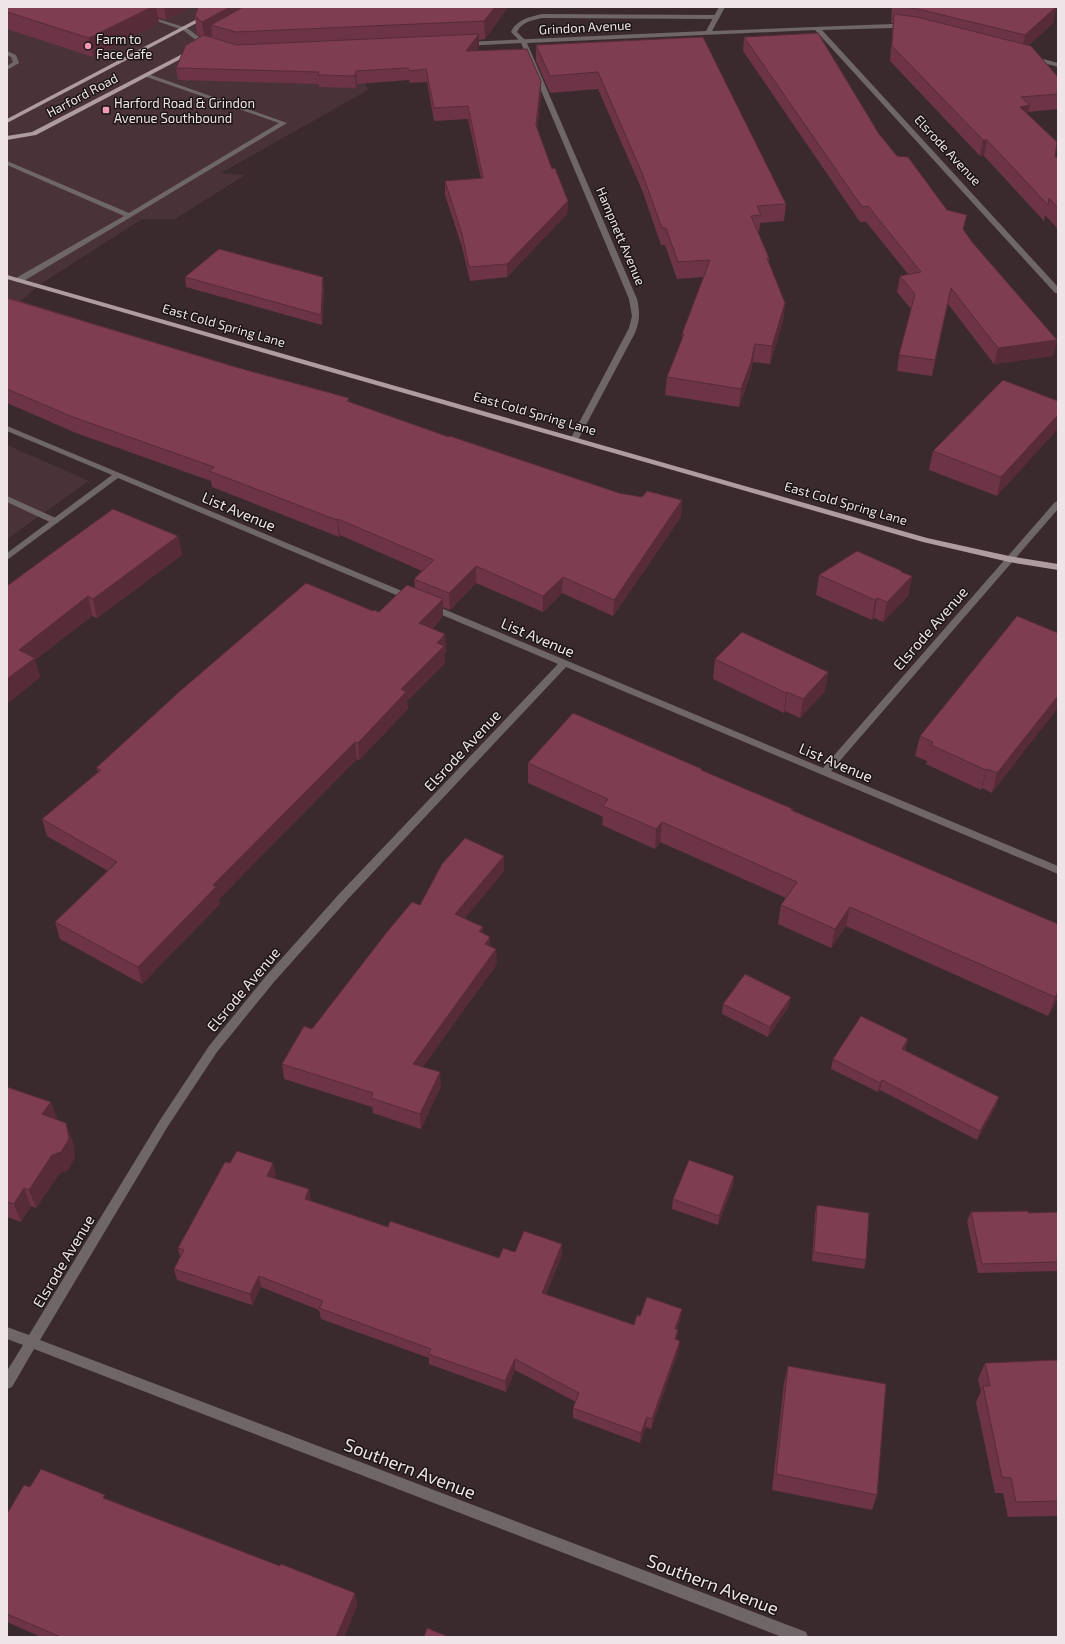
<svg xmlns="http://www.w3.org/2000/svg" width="1065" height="1644" font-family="'Exo 2',sans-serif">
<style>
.built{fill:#493339}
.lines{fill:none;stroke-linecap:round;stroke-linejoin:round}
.lane{fill:#6f6668;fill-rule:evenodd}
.street{fill:#6f6668;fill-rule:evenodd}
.primary{fill:#ae9ca0;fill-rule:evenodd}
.wall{fill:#6c3446}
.shaded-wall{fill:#582b39}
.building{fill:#7e3d51;stroke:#582b39}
.poi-dot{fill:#f19ab1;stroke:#1c1516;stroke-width:1.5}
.labels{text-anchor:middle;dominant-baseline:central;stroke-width:3;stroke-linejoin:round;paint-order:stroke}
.far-street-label{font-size:13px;fill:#efe4e7;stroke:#1c1516}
.far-poi-label{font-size:13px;fill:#efe4e7;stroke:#1c1516;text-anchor:start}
.street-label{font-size:15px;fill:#efe4e7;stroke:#1c1516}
.near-street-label{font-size:18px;fill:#efe4e7;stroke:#1c1516}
</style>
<rect width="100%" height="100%" fill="#3a2a2e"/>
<path class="built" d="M7 7H452L352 48 368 90 221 173 245 175 175 219H142L39 285 7 313Z
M7 445 89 481 7 539Z"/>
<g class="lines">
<path class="lane" d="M542 14 717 15 720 17 717 19 542 18C533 20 521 22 517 32L525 40V42H521L511 32C517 19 530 17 542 14Z
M7 51 16 55 19 63 7 70V66L13 62 11 57 7 55Z
M144 74H148L287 123 131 217 22 282H16V278L124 216 7 165V161L129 213 279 123 144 76Z
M7 496 58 519 59 521 58 523H52L7 502Z"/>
<path class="street" d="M719 7H725L712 31 892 24 907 27 908 28 905 30 892 28 822 30 1058 287V293H1055L815 30 527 43 637 299C640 312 640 321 635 333L579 438 575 440H572L571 438 629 328 632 316 629 299 521 43 466 46 463 44 466 42 706 31Z
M145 15 187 28 210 45 207 47 202 45 183 30 145 17Z
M1032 56 1058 63V67L1030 59 1029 58Z
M7 426 414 596 415 598 411 601 408 600 118 478 7 560V553L112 475 7 431Z
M1058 501V509L831 771 1058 866V874L566 667 348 899 274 982 217 1052 168 1126 40 1340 801 1630 806 1632 808 1637H782L34 1349 12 1387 7 1389V1371L23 1345 7 1339V1327L29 1335 160 1120 209 1046 266 976 340 893 558 664 428 609 427 607 428 605H434L823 768 1055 502Z"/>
<path class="primary" d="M220 7H227L7 123V119Z
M192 49 194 50V52L36 135 7 140V136L32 132Z
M7 275 927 538 1009 556 1058 564V570L1009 562 923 542 7 279Z"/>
</g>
<path class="wall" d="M7 7H191L166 20 158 17 159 23 93 57 7 29Z
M508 7 485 39 479 40V46L476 51 541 81V94L537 128 552 169 568 201 567 214 507 277 470 281 462 247 445 195V181L481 178 468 119 434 121 427 82 410 83 409 80 357 84 356 88 319 87V84L178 80 176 68 201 37 197 34 195 16Z
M892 7H1056L1053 23 1029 45 1058 77V109L1028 112V114L1055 157H1058V229L1045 215 1044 221 984 156H980L890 61 893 23H891Z
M703 37 786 204 784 221 760 223 759 232H758L769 258V262L785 303 783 321 770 364 753 362 749 379 739 407 665 395 667 377 682 340V334L704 277 677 279 665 245H661L642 190 598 89 550 93 536 61V45Z
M744 37 879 134 897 156 947 210 964 230 972 242 1057 340 1053 356 994 364 948 304 932 376 897 371 899 355 911 309 897 292 900 276 908 274 866 222H860L743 51Z
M185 277 324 287 322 325 186 287Z
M7 297 239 368 349 398V402L449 437 681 517 613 616 562 593 543 612 476 583 450 610 443 607V616L432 629 445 634 446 652 444 654 445 663 407 701 408 709 359 760 357 759 219 899 220 904 142 984 60 939 55 922 108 871 47 836 42 819 98 772 96 768 373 611 379 612 415 588 414 579 422 571 340 535 339 537 212 487 211 481 76 433 7 403Z
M1058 401 997 496 929 470 933 451Z
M178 536 182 555 97 618 92 616 35 660 40 677 7 704V586Z
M901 572 912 576 908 596 883 622 874 618 872 620 816 595 819 575Z
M1058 633 992 793 982 788 981 790 926 764 927 761 915 756 920 736Z
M715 659 828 672 825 691 800 718 785 711 784 713 713 679Z
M528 763 702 769V771L792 810 1058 998 1048 1016 846 926 831 948 778 924 781 905 786 898 660 842 655 849 602 825 603 817 528 783Z
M504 856V871L465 918 483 933 490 937V946L497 964 423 1066 441 1086 421 1129 373 1113 372 1107 284 1079 282 1064 312 1029 420 905Z
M723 1004 789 1006 768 1037 722 1014Z
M908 1039 905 1050 996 1106 977 1140 880 1090 878 1092 831 1069 833 1059Z
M7 1087 58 1120 73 1142 75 1157 68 1170 59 1174 36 1208 31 1206 21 1222 7 1217Z
M230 1163 276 1174 274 1178 311 1201 388 1227 499 1258 515 1252 562 1255 546 1294 634 1325 640 1316 682 1309 680 1319 677 1329V1340L680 1341 678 1352 651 1429 646 1427 640 1443 573 1418V1408L576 1402 515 1370 506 1392 429 1364V1358L321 1319 319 1310 261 1287 252 1305 177 1280 174 1269 180 1257 178 1248Z
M734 1176 733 1185 718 1225 672 1209 673 1199Z
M817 1205 866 1260 864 1269 812 1261 815 1214Z
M971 1212 1028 1213 1058 1212V1271L978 1273 967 1221Z
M985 1363 1058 1364V1516L1008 1517 1003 1493H995L976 1402 981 1391 978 1379Z
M788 1366 877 1495 872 1510 772 1490 784 1383Z
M30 1487 107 1499 280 1566 355 1593 357 1605 344 1637H41L7 1622V1514Z"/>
<path class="shaded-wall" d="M152 7H156L159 23 93 57 89 38Z
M164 7H191L166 20Z
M230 7H264L211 25 212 36 205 40 202 22Z
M495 7H508L485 39 484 21Z
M1056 7 1053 23 1021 52 1025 35Z
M479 34V46L467 64 466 51Z
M356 71 357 84 356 88 355 76Z
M541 81V94L536 138V125Z
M1030 105 1026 121 1020 107Z
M983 140H987L984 156H980Z
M568 201 567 214 507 277V264Z
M323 277 324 287 322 325 321 315Z
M951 288 948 304 932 376 935 360Z
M785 303 783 321 770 364 772 346Z
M1057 340 1053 356 994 364 998 348Z
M755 344 753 362 749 379 739 407 741 389Z
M1058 415V429L997 496 1001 477Z
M682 500 681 517 613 616 614 600Z
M338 519 340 535 339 537 337 520Z
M178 536 182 555 97 618 93 599Z
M476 566V583L450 610 449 593Z
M912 576 908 596 883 622 887 602Z
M563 577 562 593 543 612V596Z
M88 596 92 616 35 660 40 677 7 704V679L19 650Z
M877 598 874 618 872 620 875 600Z
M443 599V616L420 641 419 623Z
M445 634 446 652 444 654 445 663 407 701 408 709 359 760 358 743 437 643Z
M828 672 825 691 800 718 803 699Z
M787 692 785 711 784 713 786 693Z
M1058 696V708L992 793 997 773Z
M355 742 357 759 219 899 220 904 142 984 138 967 213 885Z
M987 769 982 788 981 790 986 770Z
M662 822 660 842 655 849 656 829Z
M504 856V871L456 929 455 914Z
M850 907 846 926 831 948 835 929Z
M483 927V942L479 931Z
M490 937 491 952 485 944Z
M496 949 497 964 415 1078 413 1064Z
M1058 992V998L1048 1016 1055 997Z
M791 997 789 1006 768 1037 770 1027Z
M908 1039 905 1049 899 1058 902 1049Z
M440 1072 441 1086 421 1129 420 1114Z
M882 1080 880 1090 878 1092 880 1083Z
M999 1097 996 1106 977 1140 980 1131Z
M51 1102 58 1120 42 1114Z
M66 1123 73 1142 75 1157 68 1170 59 1174 36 1208 29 1190Z
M273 1163 276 1174 269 1187 267 1176Z
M734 1176 733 1185 718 1225 719 1216Z
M24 1188 31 1206 21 1222 14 1204Z
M309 1189 311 1201 305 1199Z
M562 1244V1255L542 1304V1293Z
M259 1276 261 1287 252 1305 250 1294Z
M682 1309 680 1319 673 1339 675 1329Z
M678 1329 677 1340 675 1339Z
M680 1341 678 1352 651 1429 652 1419Z
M515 1359V1370L506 1392 505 1381Z
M647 1417 646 1427 640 1443 641 1433Z
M355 1593 357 1605 344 1637H336Z"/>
<path class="building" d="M7 7H152L89 38 7 12Z
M198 7H230L202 22 195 16Z
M243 7H495L484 21 236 32 211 25Z
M902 7H1056L1025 35 918 9Z
M894 14 917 17 1031 46 1058 77V94L1021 97 1030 105 1020 107 1057 142 1055 157H1058V208L1049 198 1048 205 987 140H983L892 46Z
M818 33 879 134 897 156 908 157 947 210 967 215 963 229 972 242 1057 340 998 348 951 288 935 360 899 355 915 294 900 276 921 272 868 206 862 207 744 37Z
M479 34 466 51 527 49 541 81 536 125 552 169 555 168 568 201 507 264 469 267 462 234 445 181 483 178 468 106 434 108 426 69 409 71 408 68 356 71 355 76 318 75 319 72 176 68 186 45 204 35 237 45Z
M703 37 786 204 757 206 761 215 751 216 769 258H767L785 303 772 346 755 344 751 362 741 389 667 377 684 334H682L710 260 678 262 666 228H662L642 173 598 72 550 76 536 45Z
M219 249 323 277 321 315 185 277Z
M7 298 239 368 349 398 347 401 449 437 450 436 619 493 642 497 647 491 682 500 614 600 563 577 543 596 476 566 449 593 414 579 434 560 338 519 337 520 209 471 214 467 73 417 7 389Z
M1003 380 1058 401V415L1001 477 933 451Z
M113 509 178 536 93 599 88 596 19 650 35 658 7 679V586L45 558Z
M857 551 902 571 901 572 912 576 887 602 877 598 875 600 819 575Z
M306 583 373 611 374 610 379 612 407 585 443 599 419 623 445 634 437 643 444 646 401 689 406 692 358 743 355 742 213 885 216 887 138 967 55 922 117 862 42 819 101 770 96 768 180 691Z
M1017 616 1058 633V696L997 773 987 769 986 770 931 745 933 742 920 736Z
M742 632 828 672 803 699 787 692 786 693 715 659Z
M573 713 702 769 701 770 793 809 791 810 1058 924V992L1055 997 850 907 835 929 781 905 797 882 662 822 656 829 603 806 608 799 528 763Z
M465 838 504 856 455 914 483 927 479 931 490 937 485 944 496 949 413 1064 440 1072 420 1114 371 1098 373 1093 282 1064 304 1026 312 1029 387 932 412 902 420 905 442 864Z
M745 974 791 997 770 1027 723 1004Z
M861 1016 908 1039 902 1049 999 1097 980 1131 882 1080 880 1083 833 1059Z
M7 1087 51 1102 42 1114 66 1123 69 1139 61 1152 52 1155 29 1190 24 1188 14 1204 7 1202Z
M237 1151 273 1163 267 1176 309 1189 305 1199 388 1227 390 1221 499 1258 503 1248 515 1252 524 1231 562 1244 542 1293 634 1325 637 1315 640 1316 647 1297 682 1309 675 1329H678L675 1339 680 1341 652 1419 647 1417 641 1433 573 1408 579 1393 515 1359 505 1381 428 1354 431 1349 319 1308 323 1301 259 1276 250 1294 174 1269 184 1250 178 1248 225 1162 230 1163Z
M689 1160 734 1176 719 1216 673 1199Z
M817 1205 869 1213 866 1260 814 1252Z
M1028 1211V1213L1058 1212V1262L982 1264 971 1212Z
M1057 1360 1058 1364V1501L1016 1502 1011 1478 1002 1477 983 1386H990L985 1363Z
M788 1366 886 1384 877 1495 776 1474Z
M41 1469 105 1495 103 1498 280 1566 281 1564 355 1593 336 1637H61L7 1614V1514L24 1485 30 1487Z
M427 1628 449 1637H424Z"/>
<g class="poi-dot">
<circle cx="88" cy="46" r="4"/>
<rect x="102" y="106" width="8" height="8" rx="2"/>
</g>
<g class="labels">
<g class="far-street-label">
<text transform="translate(585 27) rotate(-3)">Grindon Avenue</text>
<text transform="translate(82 95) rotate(-28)">Harford Road</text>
<text transform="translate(948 150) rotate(47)">Elsrode Avenue</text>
<text transform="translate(621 236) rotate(67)">Hampnett Avenue</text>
<text transform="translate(224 325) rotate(16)">East Cold Spring Lane</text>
<text transform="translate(535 413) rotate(16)">East Cold Spring Lane</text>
<text transform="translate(846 503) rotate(16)">East Cold Spring Lane</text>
</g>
<g class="far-poi-label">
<text x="96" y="39">Farm to<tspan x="96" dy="15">Face Cafe</tspan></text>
<text x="114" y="103">Harford Road &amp; Grindon<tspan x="114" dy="15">Avenue Southbound</tspan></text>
</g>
<g class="street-label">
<text transform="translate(239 511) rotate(23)">List Avenue</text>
<text transform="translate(930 628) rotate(-49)">Elsrode Avenue</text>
<text transform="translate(538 637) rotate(23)">List Avenue</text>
<text transform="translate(462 750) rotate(-47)">Elsrode Avenue</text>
<text transform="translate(836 762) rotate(23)">List Avenue</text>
<text transform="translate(243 989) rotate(-50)">Elsrode Avenue</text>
<text transform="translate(63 1261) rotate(-59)">Elsrode Avenue</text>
</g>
<g class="near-street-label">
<text transform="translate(410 1468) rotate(21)">Southern Avenue</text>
<text transform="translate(713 1584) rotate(21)">Southern Avenue</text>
</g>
</g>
<rect width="1065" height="1644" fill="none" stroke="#efe4e7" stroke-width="16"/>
</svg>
